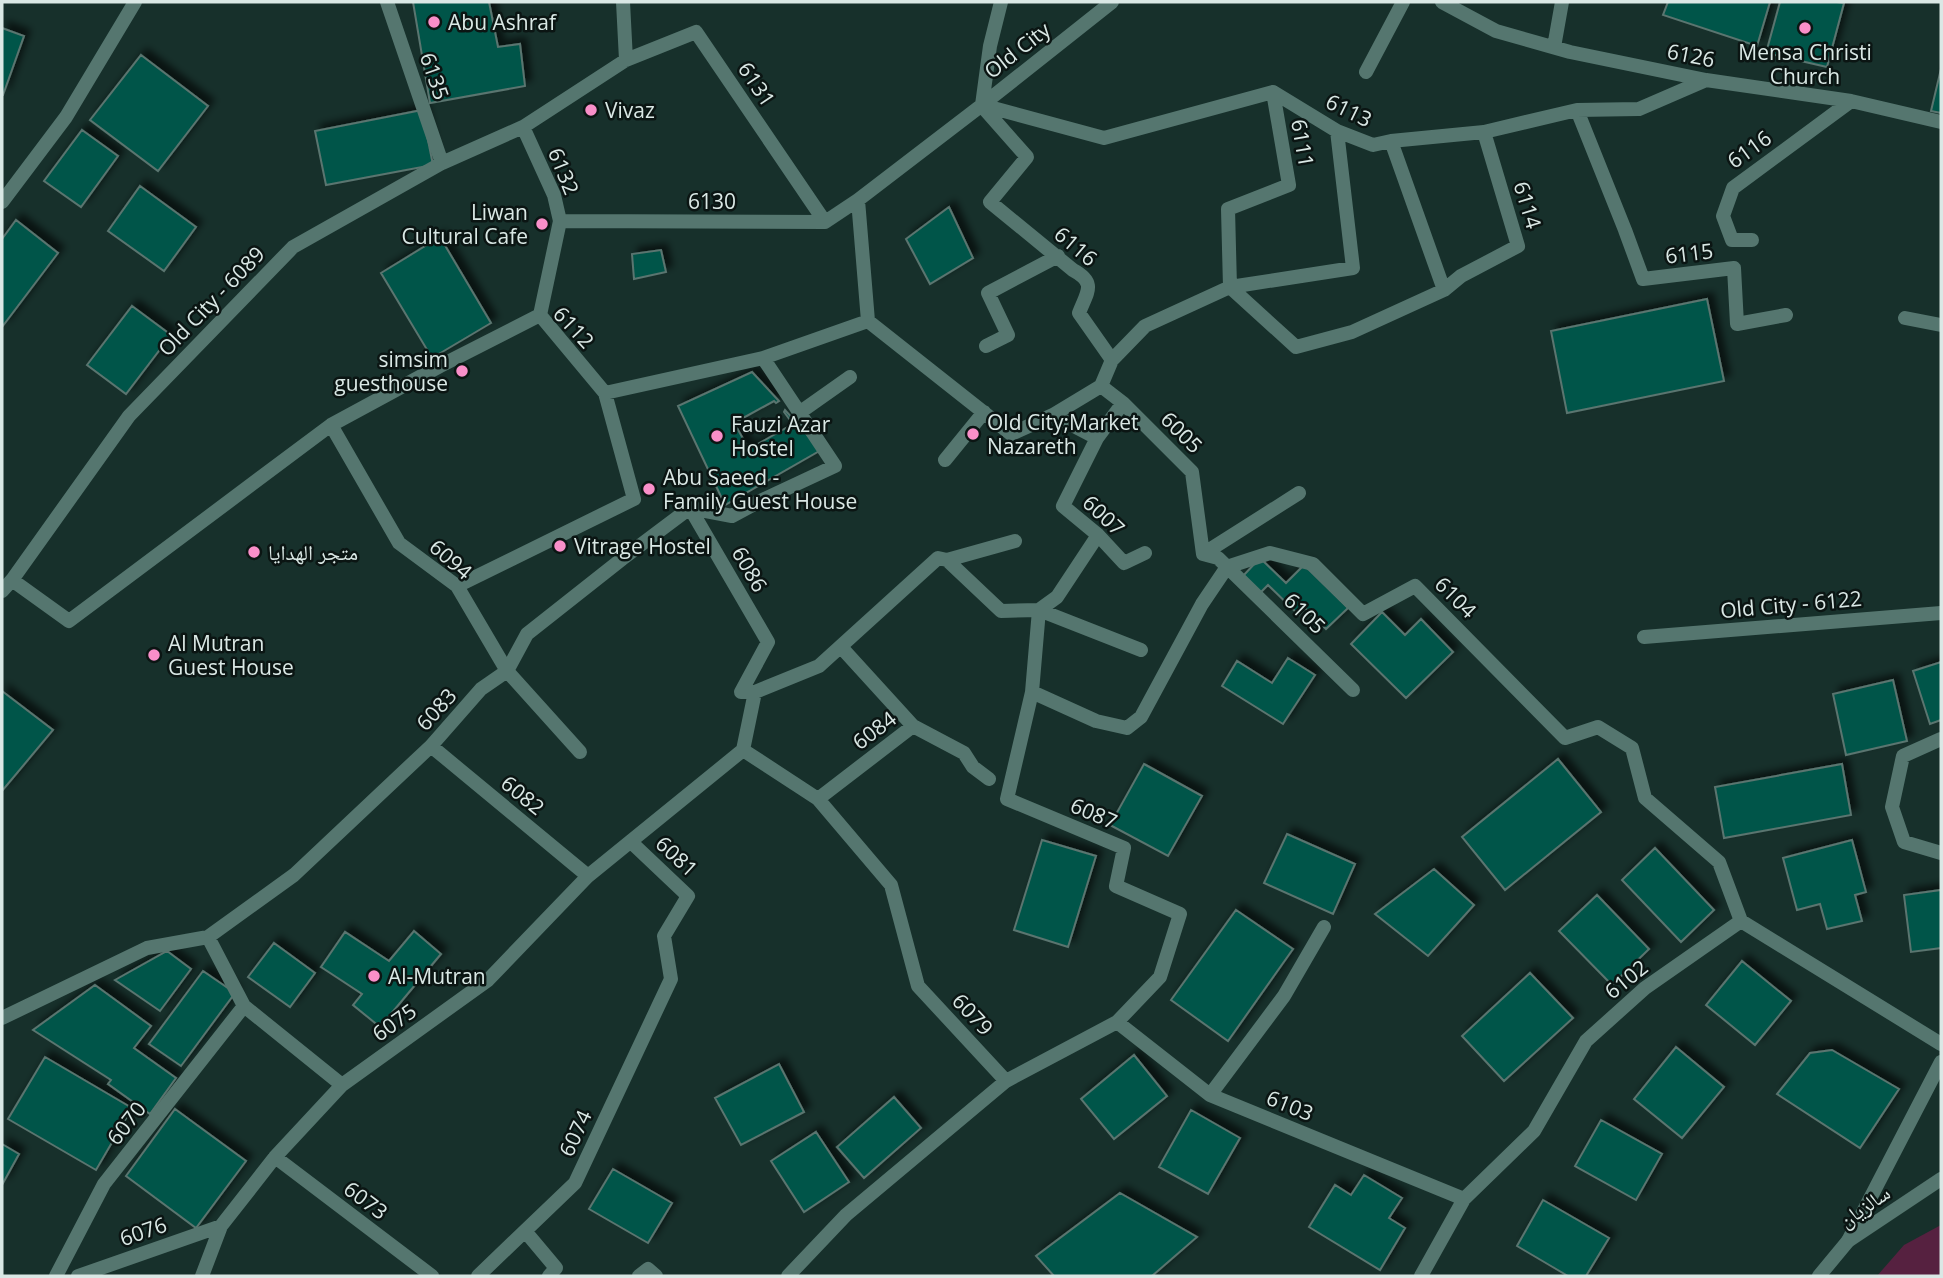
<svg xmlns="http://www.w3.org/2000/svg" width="1943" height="1278" font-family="'Open Sans','Noto Naskh Arabic',sans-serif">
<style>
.green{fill:#562140}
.building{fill:#035448;stroke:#5a756f;stroke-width:2;filter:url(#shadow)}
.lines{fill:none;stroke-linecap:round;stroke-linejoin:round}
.minor{stroke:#55766f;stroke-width:14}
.tertiary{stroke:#55766f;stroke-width:14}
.poi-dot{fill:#f98fc9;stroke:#0b1513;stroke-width:2.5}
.labels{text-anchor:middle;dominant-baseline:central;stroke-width:5;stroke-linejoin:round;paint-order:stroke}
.poi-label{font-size:21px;fill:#dae8e5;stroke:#0b1513;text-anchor:start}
.street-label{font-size:21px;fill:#dae8e5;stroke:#0b1513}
</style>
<defs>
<filter id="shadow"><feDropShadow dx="6" dy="-6" stdDeviation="3.5" flood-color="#0009"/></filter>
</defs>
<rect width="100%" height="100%" fill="#17302b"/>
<path class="green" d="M1941 1225V1276H1877L1904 1245Z"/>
<path class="building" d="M413 2H489L498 47 520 44 525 86 430 103Z
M1668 2H1770L1757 46 1663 15Z
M1780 2H1837L1844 3 1827 67 1766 53Z
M2 28 24 36 3 95H2Z
M141 55 208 106 158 171 90 120Z
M1941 69V113L1931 111Z
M422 110 433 165 326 185 315 131Z
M82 130 118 156 81 207 44 181Z
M140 186 196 227 164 271 108 231Z
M949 207 973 258 930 284 906 239Z
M16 220 58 253 2 327V239Z
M440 237 491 323 432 358 381 273Z
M661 250 666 272 634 279 632 254Z
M1707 299 1724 381 1567 413 1551 331Z
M132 306 171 335 126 394 87 365Z
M752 372 779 401 776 403 774 401 734 423 749 449 793 424 784 412 785 410 821 450 725 505 678 406Z
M1260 558 1286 583 1304 565 1348 608 1326 629 1305 608 1299 615 1268 585 1259 594 1242 577Z
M1382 612 1405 635 1421 619 1453 652 1406 698 1351 644Z
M1288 658 1315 675 1283 724 1222 686 1237 661 1272 683Z
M1941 662V720L1930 724 1913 671Z
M1893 680 1907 741 1846 755 1833 694Z
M2 691 53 730 2 791Z
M1558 759 1601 812 1505 890 1462 837Z
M1144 764 1202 796 1168 856 1110 825Z
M1842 764 1851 815 1724 838 1715 787Z
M1287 834 1355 864 1333 914 1264 883Z
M1042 840 1096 856 1068 947 1014 930Z
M1852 840 1866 892 1855 895 1862 921 1827 929 1820 904 1797 910 1783 858Z
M1655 848 1714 910 1681 942 1622 880Z
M1434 869 1474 905 1428 956 1375 914Z
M1941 890V948L1911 952 1904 895Z
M1597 895 1649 949 1612 985 1559 931Z
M1236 910 1293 949 1228 1041 1171 1000Z
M414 931 441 954 380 1027 353 1005 362 994 321 967 345 932 389 961Z
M274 943 315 973 290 1007 248 977Z
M167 951 191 969 160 1011 115 980Z
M1742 961 1791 1001 1755 1045 1706 1005Z
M203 971 235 993 181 1066 149 1044Z
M1530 973 1573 1018 1504 1081 1462 1036Z
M95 985 151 1026 134 1048 176 1078 150 1114 108 1084 111 1080 33 1030Z
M1676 1047 1724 1087 1682 1138 1634 1099Z
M1832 1050 1899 1089 1860 1148 1777 1094 1810 1053Z
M1134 1055 1167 1096 1114 1139 1081 1099Z
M45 1057 132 1108 96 1170 8 1119Z
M779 1064 804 1112 741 1145 715 1098Z
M894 1097 921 1128 864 1178 837 1147Z
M175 1109 246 1161 196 1228 126 1176Z
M1191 1110 1240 1138 1208 1194 1159 1167Z
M1601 1120 1662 1154 1636 1200 1575 1166Z
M816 1132 849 1182 804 1212 771 1161Z
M2 1144 19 1154 2 1185Z
M613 1169 672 1203 648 1243 589 1209Z
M1364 1175 1402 1198 1389 1218 1405 1228 1380 1270 1309 1227 1335 1185 1351 1195Z
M1120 1193 1197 1237 1152 1276H1054L1036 1256Z
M1543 1200 1609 1238 1586 1276H1568L1517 1246Z"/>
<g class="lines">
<path class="minor" d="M387 2 442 163
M623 2 626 60
M1442 2 1496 31 1570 52 1706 80 1851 101 1941 122
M1554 47 1562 2
M1366 72 1403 2
M982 105 1104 138 1273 92 1337 131 1373 145 1391 141 1484 132 1577 110 1639 109 1706 80
M982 105 990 46 1001 2
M982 106 1027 157 990 202 1073 270C1097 283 1087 292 1079 313L1112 360
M1577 110 1625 230 1643 279 1734 268 1737 324 1786 315
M523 127 554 195 560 221 540 315
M1391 141 1444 290
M858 200 868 321
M2 202 66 117 135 2
M560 221 825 222 858 200 982 105 1112 2
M1752 240H1732L1723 216 1733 188 1851 101
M1230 287 1296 347 1352 332 1444 290 1461 276 1518 246 1484 132
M1230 287 1228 209 1289 185 1273 92
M1905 318 1941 325
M868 321 1011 434 1053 415 1101 386
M986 346 1008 335 988 293 1058 256
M1101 386 1112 360 1145 326 1230 287 1353 268 1337 131
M1101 386 1123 403 1192 472 1203 554
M605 393 763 358 868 321
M1123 403 1097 438 1063 506 1098 535 1124 563 1145 553
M799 413 850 377
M1053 415 1097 438
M331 425 399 543 457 586 507 671 580 752
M945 460 984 412
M1203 554 1218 558 1353 690
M1203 554 1299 493
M947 560 1001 611 1039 610 1141 650
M12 580 69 621 331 425 440 366 540 315
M457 586 634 499 605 393 540 315
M2 591 12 580 129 416 293 247 442 163 523 127 626 60 696 32 825 222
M1644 637 1941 613
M841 647 913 726 964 753 973 767 989 779
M755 692 819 666 938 558 947 560 1015 541
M1032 692 1096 721 1127 728 1141 717 1202 604 1227 567 1270 553 1313 564 1363 614 1415 586 1565 738 1598 727 1632 748 1645 798 1719 862 1741 921
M1941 739 1903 756 1892 807 1904 842 1941 853
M431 746 588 876
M743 750 818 799 891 885 918 986 1006 1081 846 1215 788 1276
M743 750 755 692H741L768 642 690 508 732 516 758 502 835 466 763 358
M818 799 913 726
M1741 921 1941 1044
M208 937 244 1006 342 1085
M2 1018 147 948 208 937 294 875 431 746 481 689 507 671 527 634 622 559 690 508
M1117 1022 1210 1095 1464 1199
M1006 1081 1117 1022 1160 977 1180 914 1116 886 1124 848 1007 799 1032 692 1039 610 1057 597 1098 535
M1210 1095 1284 996 1324 927
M275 1157 432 1276
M525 1231 556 1268 549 1276
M1848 1241 1941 1062
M56 1276 104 1184 244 1006
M78 1276 221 1226
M202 1276 221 1226 275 1157 342 1085 488 980 588 876 743 750
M478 1276 575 1183 671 979 664 936 688 896 631 842
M639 1276 648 1269 656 1276
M1421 1276 1464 1199 1534 1131 1586 1041 1645 988 1741 921"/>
<path class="tertiary" d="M1819 1276 1848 1241 1941 1179"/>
</g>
<g class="poi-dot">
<circle cx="434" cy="22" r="7"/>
<circle cx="1805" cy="28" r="7"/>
<circle cx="591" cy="110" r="7"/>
<circle cx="542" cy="224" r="7"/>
<circle cx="462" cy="371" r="7"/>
<circle cx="973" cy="434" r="7"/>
<circle cx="717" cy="436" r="7"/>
<circle cx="649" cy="489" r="7"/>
<circle cx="560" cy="546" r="7"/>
<circle cx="254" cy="552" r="7"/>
<circle cx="154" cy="655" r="7"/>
<circle cx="374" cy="976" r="7"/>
</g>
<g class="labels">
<g class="poi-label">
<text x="448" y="22">Abu Ashraf</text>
<text x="1805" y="52" text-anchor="middle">Mensa Christi<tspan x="1805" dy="24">Church</tspan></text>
<text x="605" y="110">Vivaz</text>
<text x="528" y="212" text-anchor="end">Liwan<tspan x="528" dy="24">Cultural Cafe</tspan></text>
<text x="448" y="359" text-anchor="end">simsim<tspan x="448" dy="24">guesthouse</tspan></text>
<text x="987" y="422">Old City;Market<tspan x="987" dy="24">Nazareth</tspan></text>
<text x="731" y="424">Fauzi Azar<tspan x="731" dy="24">Hostel</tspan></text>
<text x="663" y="477">Abu Saeed -<tspan x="663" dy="24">Family Guest House</tspan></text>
<text x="574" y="546">Vitrage Hostel</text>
<text x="268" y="552">متجر الهدايا</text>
<text x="168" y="643">Al Mutran<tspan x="168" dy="24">Guest House</tspan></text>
<text x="388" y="976">Al-Mutran</text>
</g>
<g class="street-label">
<text transform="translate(1017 50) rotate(-38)">Old City</text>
<text transform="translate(1691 55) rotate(11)">6126</text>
<text transform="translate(435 76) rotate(71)">6135</text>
<text transform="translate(757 84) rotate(56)">6131</text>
<text transform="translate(1349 110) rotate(26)">6113</text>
<text transform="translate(1303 143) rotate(80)">6111</text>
<text transform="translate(1749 149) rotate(-36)">6116</text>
<text transform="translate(564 171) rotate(68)">6132</text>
<text x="712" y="201">6130</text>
<text transform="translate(1528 205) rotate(73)">6114</text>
<text transform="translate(1076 246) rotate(40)">6116</text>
<text transform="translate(1689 253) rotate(-7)">6115</text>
<text transform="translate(211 301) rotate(-46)">Old City - 6089</text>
<text transform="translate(574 327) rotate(47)">6112</text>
<text transform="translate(1182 432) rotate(45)">6005</text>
<text transform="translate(1104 515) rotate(43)">6007</text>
<text transform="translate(451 559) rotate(41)">6094</text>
<text transform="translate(750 569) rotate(60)">6086</text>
<text transform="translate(1456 597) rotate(45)">6104</text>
<text transform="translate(1791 604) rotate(-5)">Old City - 6122</text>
<text transform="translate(1305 613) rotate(44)">6105</text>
<text transform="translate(436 709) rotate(-48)">6083</text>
<text transform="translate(874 730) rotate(-37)">6084</text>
<text transform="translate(523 795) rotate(39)">6082</text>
<text transform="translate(1094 813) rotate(23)">6087</text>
<text transform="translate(677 856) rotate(43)">6081</text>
<text transform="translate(1626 979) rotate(-39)">6102</text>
<text transform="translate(973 1014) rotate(47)">6079</text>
<text transform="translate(394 1022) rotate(-36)">6075</text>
<text transform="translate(1290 1105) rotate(22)">6103</text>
<text transform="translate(126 1123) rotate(-52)">6070</text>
<text transform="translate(575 1133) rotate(-65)">6074</text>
<text transform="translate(366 1200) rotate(37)">6073</text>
<text transform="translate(1864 1206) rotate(-35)">سالزيان</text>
<text transform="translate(143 1231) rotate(-19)">6076</text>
</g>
</g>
<rect width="1943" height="1278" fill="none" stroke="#dae8e5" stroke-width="7"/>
</svg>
